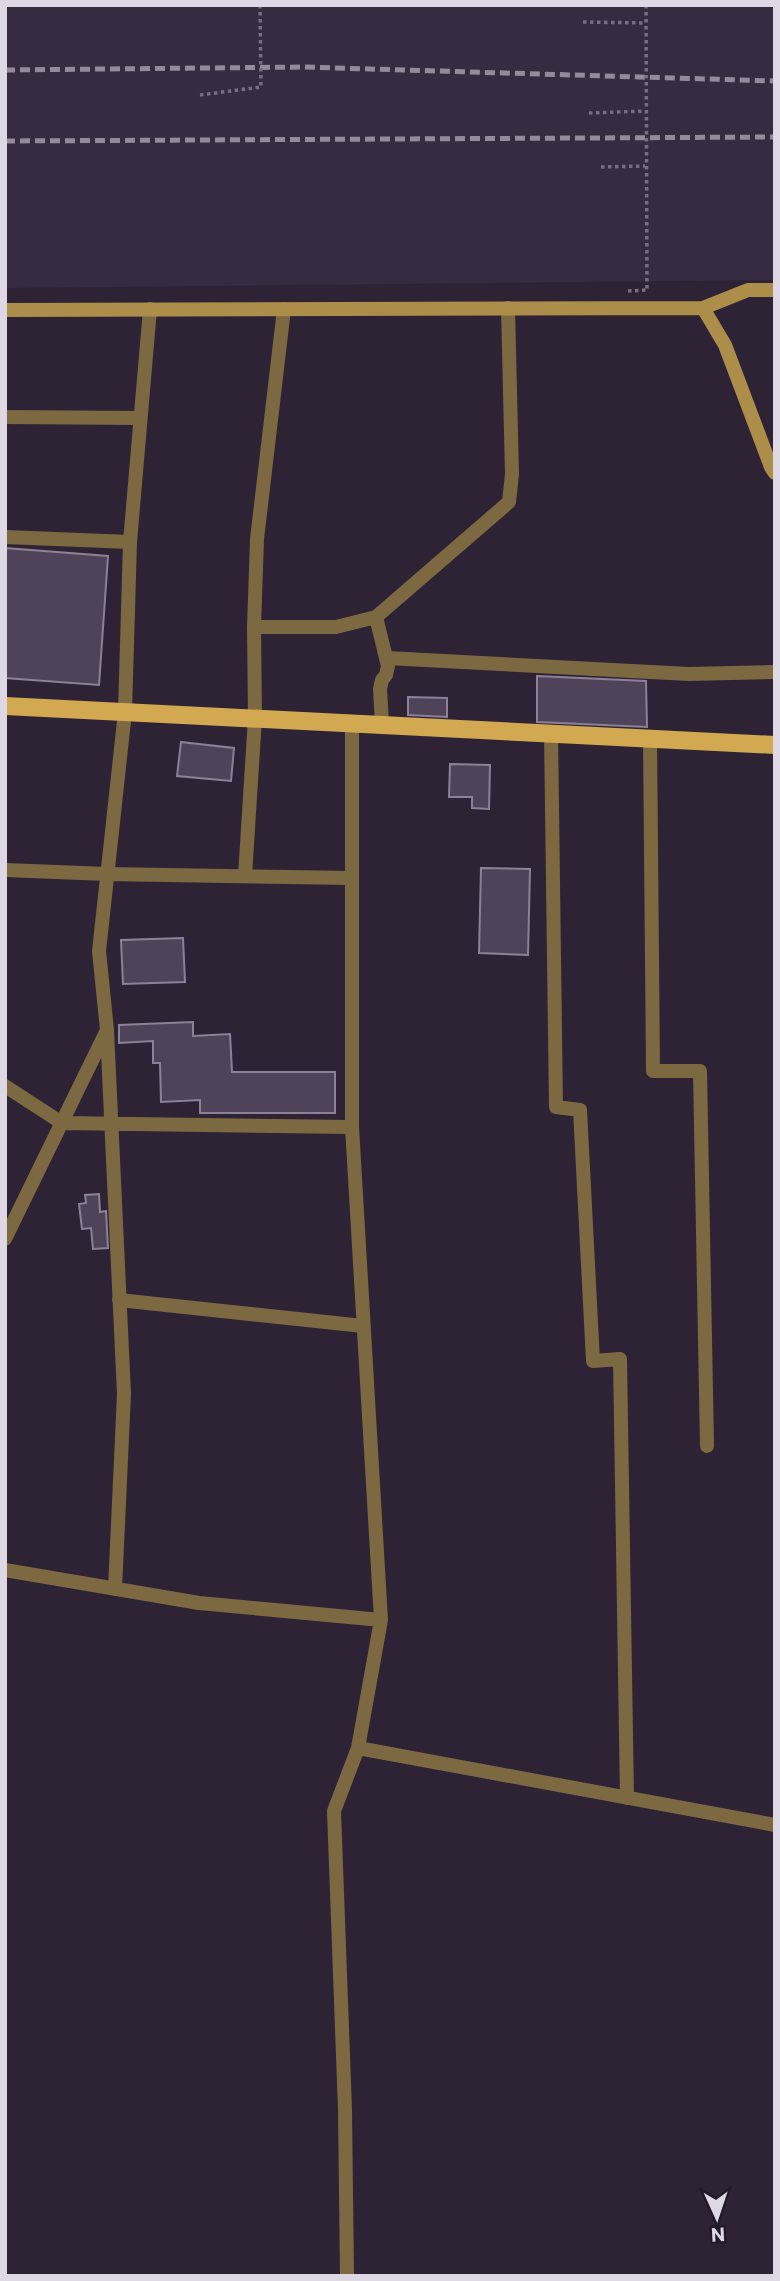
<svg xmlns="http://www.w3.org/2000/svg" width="780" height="2281" font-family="Commissioner,sans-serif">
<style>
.built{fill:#372b42}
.building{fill:#4e4358;stroke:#8c8197;stroke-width:2}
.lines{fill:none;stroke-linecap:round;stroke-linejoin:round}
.path{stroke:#776f7f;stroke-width:3.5;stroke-dasharray:3.5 3.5;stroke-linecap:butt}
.street{stroke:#7c6941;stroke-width:14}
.secondary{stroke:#ac8d4a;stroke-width:14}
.primary{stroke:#d2a950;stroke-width:18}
.rail{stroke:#938b9a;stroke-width:5;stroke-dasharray:10 5;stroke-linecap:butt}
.path-bridge{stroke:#776f7f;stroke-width:3.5;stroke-dasharray:3.5 3.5;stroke-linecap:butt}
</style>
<rect width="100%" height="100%" fill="#2d2335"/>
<path class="built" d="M5 5H775V280L5 288Z"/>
<path class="building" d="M5 548 108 556 99 685 5 678Z
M537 676 646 681 647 727 537 722Z
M408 697 447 698V717L408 715Z
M181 742 234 748 231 781 177 776Z
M450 764 490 765 489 809 472 808V797H449Z
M481 868 530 869 528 955 479 953Z
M183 938 185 982 123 984 121 940Z
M193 1022V1036L230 1034 232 1072H335V1113H200V1100L161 1102 160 1063H153V1041L119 1043V1025Z
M99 1194 100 1212 106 1211 108 1248 93 1249 91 1228 82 1229 79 1204 86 1203 85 1195Z"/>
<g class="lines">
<path class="path" d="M583 22 646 23
M200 95 261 87
M589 113 645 111
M601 167 645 166
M628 291 647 290"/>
<path class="street" d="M5 417 140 418
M5 537 130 542
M376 617 388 666 386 675 382 680 380 689 382 724
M254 627H336L376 617 509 502 512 474 508 308
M387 658 689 674 775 672
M352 723V1127L381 1620 358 1748 775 1825
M551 732 556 1107 580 1110 593 1361 620 1359 627 1798
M650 737 653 1071H700L707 1446
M5 870 107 874 351 878
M245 876 255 718 254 627 257 539 284 309
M107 1031 124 1394 115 1589
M5 1086 62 1123 352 1127
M5 1239 107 1030 99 951 125 712 130 542 150 309
M119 1300 363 1326
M5 1570 199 1603 381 1620
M347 2276 345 2110 334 1811 358 1748"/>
<path class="secondary" d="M703 308 748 290H775
M5 310 703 308 725 345 771 467 775 473"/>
<path class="primary" d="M5 706 775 745"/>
<path class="rail" d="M5 70 303 67 775 81
M5 141 775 137"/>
<path class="path-bridge" d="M260 5 261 87
M646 5 647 290"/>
</g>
<rect width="780" height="2281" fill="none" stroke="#ded8e5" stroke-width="14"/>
<g transform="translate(717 2218) rotate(177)" stroke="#231a2b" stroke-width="5" paint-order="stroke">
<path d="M0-5L12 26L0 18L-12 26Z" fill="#ded8e5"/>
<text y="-10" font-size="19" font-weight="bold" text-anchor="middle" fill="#ded8e5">N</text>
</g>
</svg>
